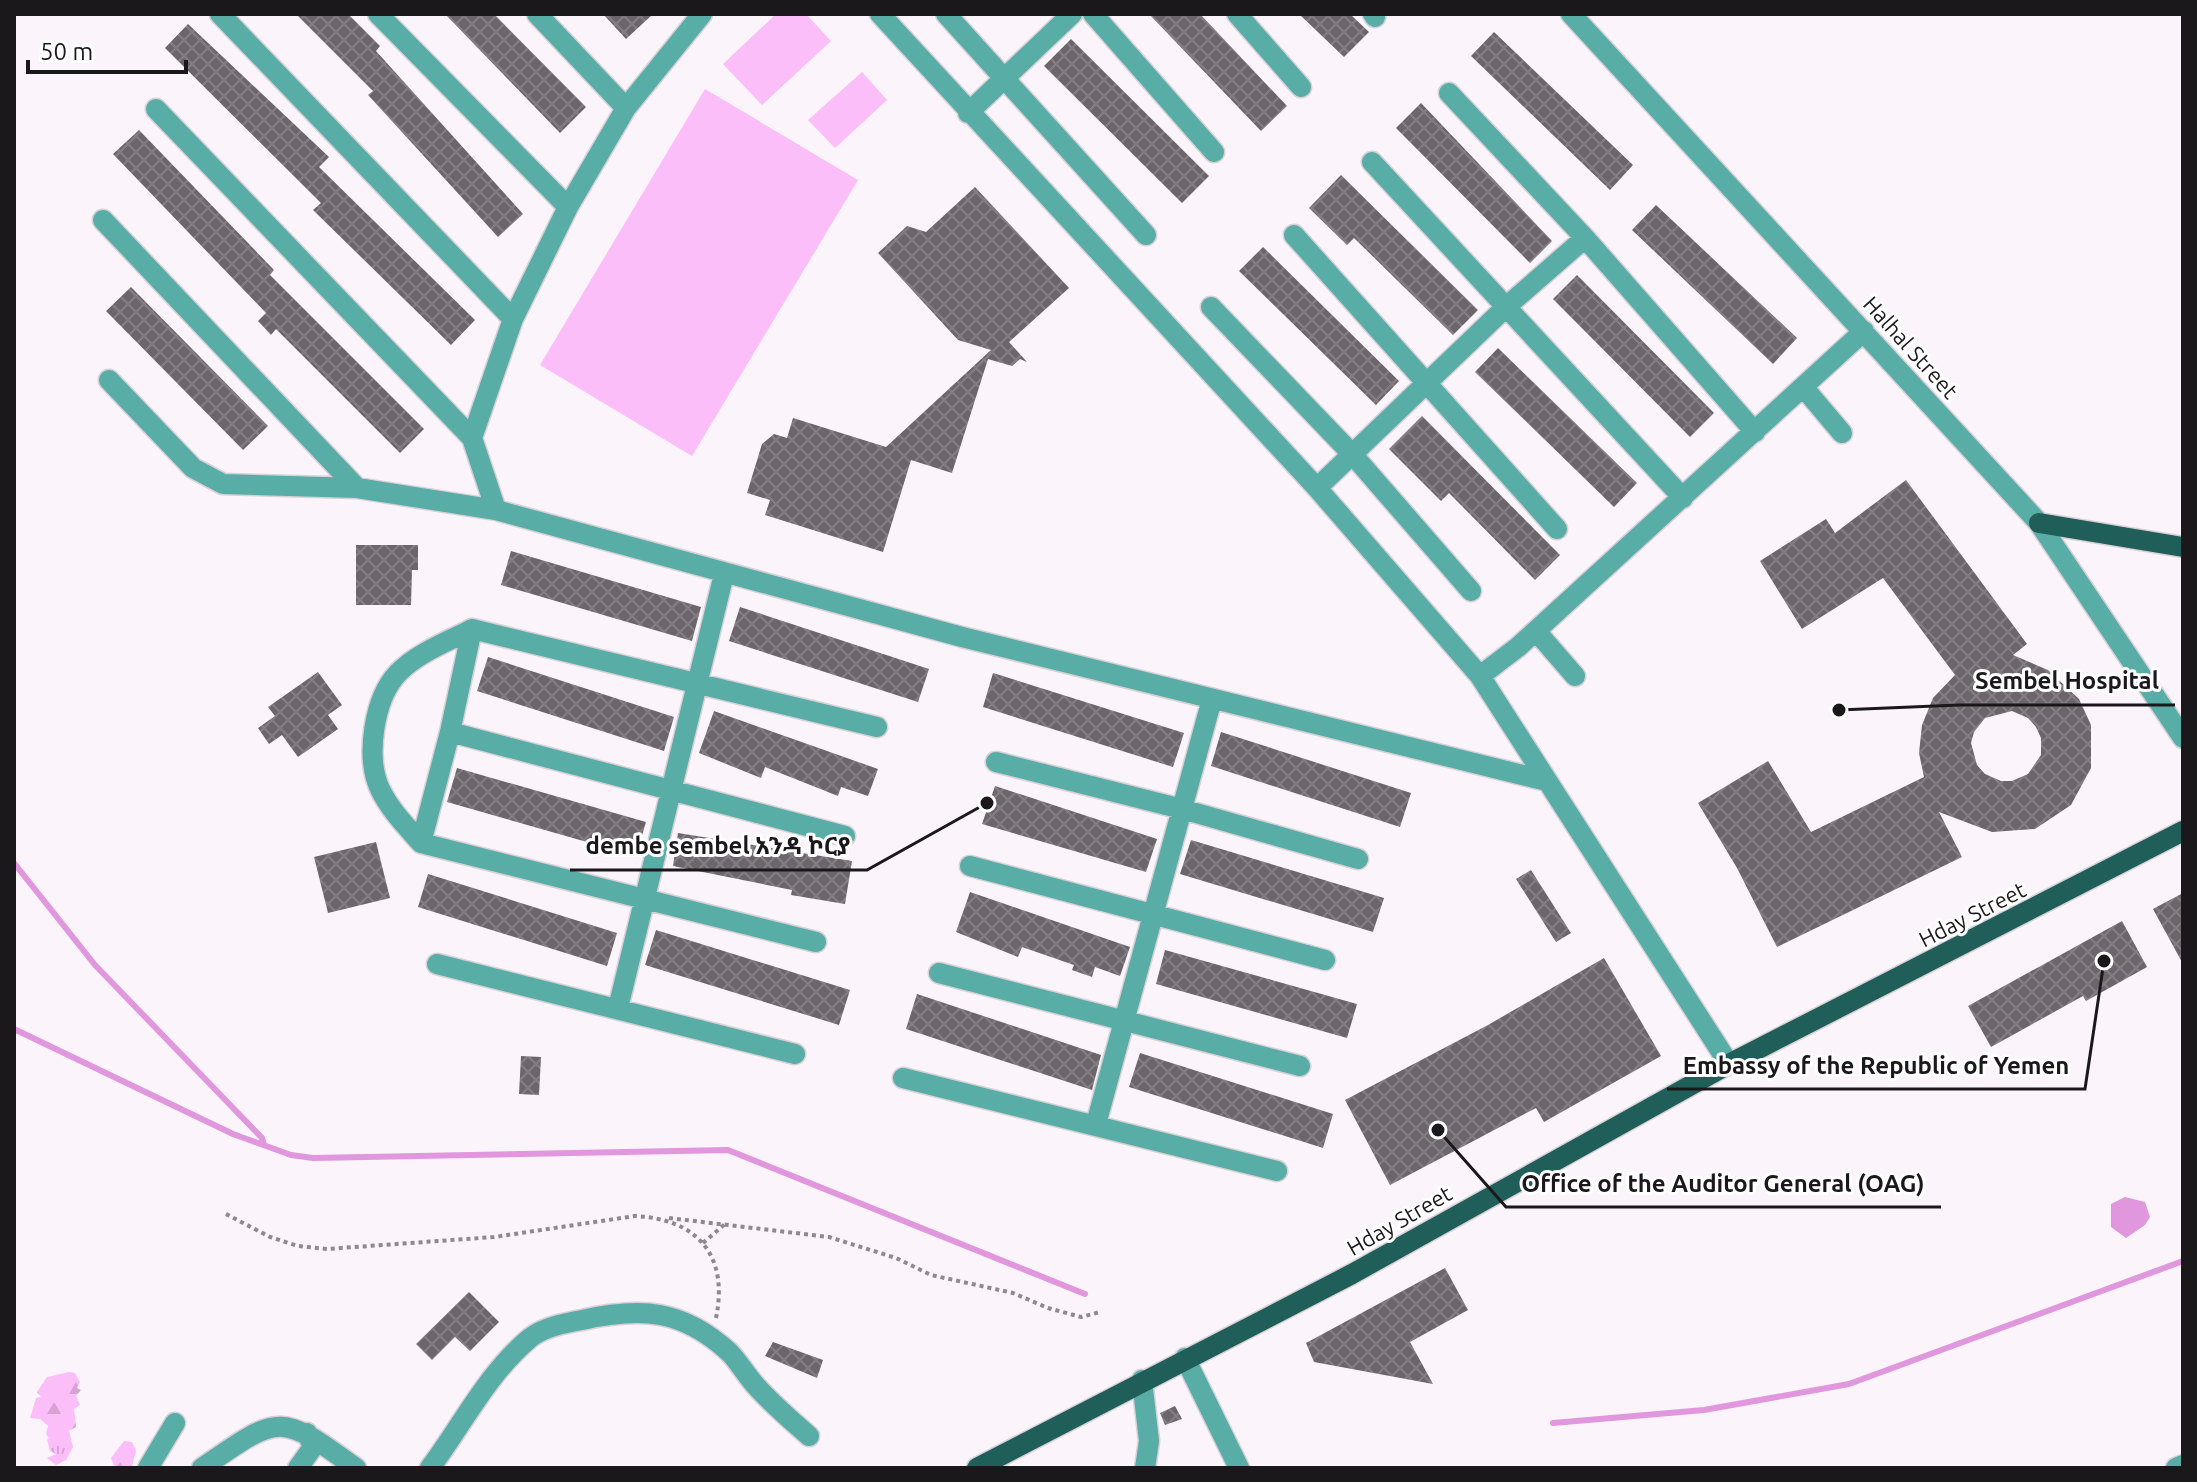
<svg xmlns="http://www.w3.org/2000/svg" width="2197" height="1482" font-family="Ubuntu,'Noto Sans Ethiopic',sans-serif">
<style>
.grass{fill:url(#grass-tufts)}
.forest{fill:url(#forest-firs)}
.park{fill:#fcbef9}
.water{fill:#e097dd}
.lines{fill:none;stroke-linecap:round;stroke-linejoin:round}
.stream{stroke:#e097dd;stroke-width:6}
.building{fill:url(#building-cross-hatch);fill-rule:evenodd}
.minor-casing{stroke:#d7d1d7;stroke-width:23}
.major-casing{stroke:#d7d1d7;stroke-width:23}
.path{stroke:#8e898e;stroke-width:4;stroke-dasharray:4 4;stroke-linecap:butt}
.minor{stroke:#58ada6;stroke-width:20}
.major{stroke:#205e5a;stroke-width:20}
.labels{text-anchor:middle;dominant-baseline:central;stroke-width:6;stroke-linejoin:round;paint-order:stroke}
.street-label{font-size:22px;fill:#1a181a;stroke:#fff}
.leader{fill:none;stroke:#1a181a;stroke-width:3}
.callout-dot{fill:#1a181a;stroke:#fff;stroke-width:3}
.callout-label{font-size:24px;text-anchor:middle;font-weight:bold;fill:#1a181a;stroke:#fff;stroke-width:6;stroke-linejoin:round;paint-order:stroke}
</style>
<defs>
<pattern id="grass-tufts" width="24" height="20" patternUnits="userSpaceOnUse" patternTransform="scale(2)"><rect width="24" height="20" fill="#fcbef9"/><path d="M3 7l-1-3M5 7V3M7 7l1-3M15 17l-1-3M17 17v-4M19 17l1-3" fill="none" stroke="#d7a3d5"/></pattern>
<pattern id="forest-firs" width="22" height="20" patternUnits="userSpaceOnUse" patternTransform="scale(2)"><rect width="22" height="20" fill="#fcbef9"/><path d="M5 1l3.5 6h-7zM16 11l3.5 6h-7z" fill="#d7a3d5"/></pattern>
<pattern id="building-cross-hatch" width="8" height="8" patternUnits="userSpaceOnUse" patternTransform="scale(2)"><rect width="8" height="8" fill="#6c666c"/><path d="M0 0l8 8M0 8l8-8" fill="none" stroke="#837f83"/></pattern>
</defs>
<rect width="100%" height="100%" fill="#fbf4fb"/>
<path class="grass" d="M69 1431 73 1447 66 1460 56 1465 47 1458 56 1454 50 1451 47 1439Z"/>
<path class="forest" d="M69 1372 75 1373 80 1382 77 1388 81 1390 76 1396 80 1405 74 1409 76 1427 65 1433 63 1439 50 1440 46 1434 48 1426 40 1419 30 1418 36 1398 41 1397 37 1392 47 1377Z
M124 1441 132 1442 136 1451 132 1466 115 1468 111 1458Z"/>
<path class="park" d="M776 14H806L831 41 762 105 723 64Z
M862 72 887 100 835 148 808 120Z
M705 89 858 180 692 456 540 365Z"/>
<path class="water" d="M2125 1197 2145 1202 2150 1217 2145 1225 2126 1238 2111 1227V1204Z"/>
<g class="lines">
<path class="stream" d="M14 863 95 965 262 1138 264 1145
M14 1029 233 1134 291 1155 313 1158 728 1150 1085 1294
M1553 1423 1704 1410 1849 1384 2183 1261"/>
</g>
<path class="building" d="M296 14H348L380 46 376 51 523 214 498 237 368 95 373 91Z
M445 14H494L586 107 560 133Z
M603 14H653L626 39Z
M1149 14H1200L1287 106 1261 131Z
M1299 14H1350L1369 32 1344 57Z
M188 24 329 157 319 167 475 320 451 345 313 210 321 203 165 48Z
M1494 32 1633 165 1610 190 1471 56Z
M1071 39 1209 176 1182 203 1044 66Z
M1421 103 1552 241 1530 263 1396 128Z
M139 130 274 270 270 275 424 429 400 453 276 329 271 335 258 321 266 313 113 154Z
M1341 175 1478 310 1453 335 1354 238 1347 245 1309 208Z
M975 187 1069 288 1009 342 1027 362 1020 359 1012 366 988 359 952 473 911 460 883 552 765 515 770 500 747 493 762 444 774 434 787 438 793 418 886 447 991 350 958 340 878 253 907 226 926 232Z
M1656 205 1797 338 1773 364 1632 230Z
M1263 247 1399 381 1376 405 1239 271Z
M1577 275 1714 413 1690 437 1553 299Z
M131 287 268 426 243 450 106 311Z
M1498 348 1637 483 1614 507 1475 372Z
M1422 416 1560 555 1535 580 1449 493 1441 501 1389 449Z
M1906 480 2027 644 2013 655 2048 670 2079 699 2091 725V768L2071 805 2035 829 1992 832 1939 812 1962 857 1777 947 1737 868 1698 803 1768 761 1811 832 1924 777 1919 753 1922 725 1933 698 1955 675 1883 578 1802 629 1760 561 1826 519 1835 533ZM2012 711 2028 718 2036 727 2041 738V755L2028 774 2012 781H2001L1985 774 1977 765 1971 743 1974 732 1985 718Z
M356 545H418V570H412L411 605H356Z
M511 551 701 607 692 641 501 585Z
M740 607 929 669 918 702 729 641Z
M488 657 674 717 664 751 477 691Z
M318 672 342 705 328 715 338 729 298 757 282 735 269 744 258 728 275 716 268 707Z
M993 673 1184 733 1173 767 983 707Z
M714 711 878 769 868 796 841 787 838 796 765 767 761 778 699 753Z
M1221 732 1411 793 1400 827 1211 766Z
M457 768 646 822 636 856 447 802Z
M995 786 1157 839 1146 872 982 824Z
M678 833 852 861 845 904 791 895 792 890 673 866Z
M1191 840 1384 898 1373 932 1180 874Z
M376 842 390 898 328 913 314 857Z
M1531 870 1571 933 1556 942 1516 879Z
M428 874 617 933 607 966 418 907Z
M970 892 1130 947 1120 976 1095 967 1092 977 1072 970 1074 965 1022 947 1018 957 956 932Z
M2183 893V964L2153 909Z
M2122 921 2147 967 2086 1001 2083 996 1991 1047 1968 1006Z
M656 930 850 990 839 1025 645 965Z
M1165 950 1357 1004 1347 1038 1156 984Z
M1604 958 1661 1056 1544 1122 1536 1108 1390 1185 1345 1100 1488 1025Z
M917 994 1101 1055 1092 1090 906 1029Z
M1140 1053 1333 1114 1323 1148 1129 1087Z
M521 1056 541 1057 539 1095 519 1094Z
M1445 1268 1468 1310 1410 1342 1433 1384 1314 1362 1306 1343Z
M469 1292 499 1322 470 1351 455 1337 432 1360 416 1344Z
M773 1342 823 1360 817 1378 765 1356Z
M1175 1406 1182 1419 1165 1425 1160 1413Z"/>
<g class="lines">
<defs>
<path id="minor" d="M220 14 513 319
M378 14 568 207
M537 14 626 108
M880 14 1317 488 1480 676 1729 1064
M946 14 1146 235
M1093 14 1214 152
M1237 14 1301 87
M1373 14 1375 17
M1571 14 2039 523 2183 738
M1449 93 1585 238 1755 432
M156 109 472 438
M968 113 1072 14
M1372 162 1683 498
M103 220 357 488
M1294 235 1557 529
M1211 307 1353 455 1471 591
M109 380 193 468 223 484 357 488 496 510 962 637 1547 781
M1804 388 1842 433
M1317 488 1506 307 1585 238
M496 510 472 438 513 319 568 207 626 108 702 14
M1536 631 1575 676
M1480 676 1518 647 1864 331
M450 732 845 836
M996 762 1182 809 1358 859
M421 843 450 732 472 629
M970 866 1325 960
M816 942 421 843C406 826 390 810 380 789 365 757 374 698 398 673 417 653 449 641 472 629L877 727
M437 964 795 1054
M939 973 1300 1066
M618 1008 724 574
M903 1078 1277 1171
M1096 1124 1212 699
M1185 1358 1239 1468
M1142 1380 1149 1441 1145 1468
M148 1468 175 1423
M202 1468C280 1414 279 1412 356 1468
M298 1468 313 1447 307 1433
M430 1468C463 1424 487 1374 530 1338 544 1327 565 1323 582 1320 641 1307 682 1309 729 1352 739 1362 746 1375 756 1386 772 1404 791 1420 809 1436
M2176 1468 2183 1465"/>
<path id="major" d="M2039 523 2183 547
M977 1468 1352 1274 1729 1064 2183 831"/>
</defs>
<use href="#minor" class="minor-casing"/>
<use href="#major" class="major-casing"/>
<path class="path" d="M226 1214 270 1237 298 1246 327 1249 494 1237 635 1216C697 1219 729 1255 716 1318
M669 1218 829 1237 896 1258 931 1275 1013 1293 1048 1308 1081 1317 1100 1312
M703 1243 725 1224"/>
<use href="#minor" class="minor"/>
<use href="#major" class="major"/>
</g>
<g class="labels">
<g class="street-label">
<text transform="translate(1911 347) rotate(48)">Halhal Street</text>
<text transform="translate(1972 914) rotate(-27)">Hday Street</text>
<text transform="translate(1399 1220) rotate(-30)">Hday Street</text>
</g>
</g>
<path class="leader" d="M1839 710L1959 705H2175M987 803L867 870H570M2104 961L2085 1089H1667M1438 1130L1506 1207H1941"/>
<g class="callout-dot">
<circle cx="1839" cy="710" r="8"/>
<circle cx="987" cy="803" r="8"/>
<circle cx="2104" cy="961" r="8"/>
<circle cx="1438" cy="1130" r="8"/>
</g>
<g class="callout-label">
<text x="2067" y="689">Sembel Hospital</text>
<text x="718" y="854">dembe sembel አንዳ ኮርያ</text>
<text x="1876" y="1074">Embassy of the Republic of Yemen</text>
<text x="1723" y="1192">Office of the Auditor General (OAG)</text>
</g>
<rect width="2197" height="1482" fill="none" stroke="#1a181a" stroke-width="32"/>
<path d="M28 60v12h158v-12" fill="none" stroke="#1a181a" stroke-width="4"/>
<text x="40" y="60" font-size="24" fill="#1a181a" stroke="#ffffff" stroke-width="6" paint-order="stroke">50 m</text>
</svg>
